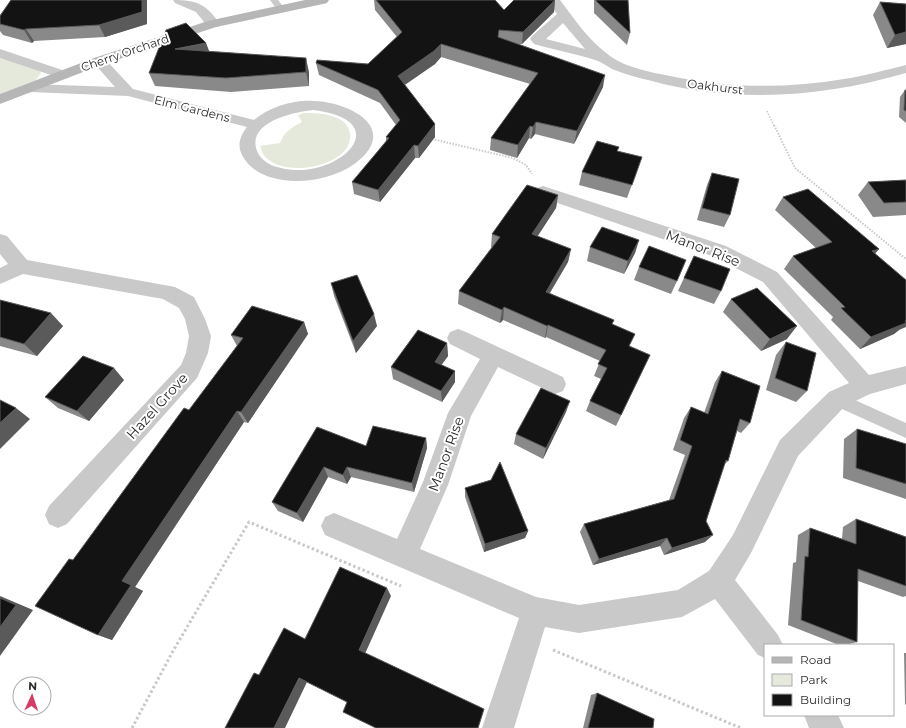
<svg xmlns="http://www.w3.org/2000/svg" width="906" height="728" font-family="Montserrat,sans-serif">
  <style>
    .green { fill: #e5e9db }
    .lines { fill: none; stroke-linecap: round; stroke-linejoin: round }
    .path-far2 { stroke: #c9c9c9; stroke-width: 1.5; stroke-dasharray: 1.5 1.5; stroke-linecap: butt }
    .path-far1 { stroke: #c9c9c9; stroke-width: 2; stroke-dasharray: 1.5 1.5; stroke-linecap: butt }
    .path { stroke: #c9c9c9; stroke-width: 3; stroke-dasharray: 2.5 2.5; stroke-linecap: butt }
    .lane { fill: #c9c9c9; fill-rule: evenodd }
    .street { fill: #c9c9c9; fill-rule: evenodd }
    .secondary { fill: #b6b6b6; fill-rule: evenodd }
    .wall { fill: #898989 }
    .shaded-wall { fill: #5a5a5a }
    .building { fill: #131313; stroke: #5a5a5a }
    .labels { text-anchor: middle; stroke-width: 4; stroke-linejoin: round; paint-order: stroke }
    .far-street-label { font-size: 12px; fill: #2c2c2c; stroke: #fff }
    .street-label { font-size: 14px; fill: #2c2c2c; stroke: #fff }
  </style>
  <rect width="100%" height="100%" fill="#fff"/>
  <path class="green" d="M0,58l39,11 2,4 -5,7 -36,14z
    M304,113c15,0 44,1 46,21 1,5 -1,10 -4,15 -14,20 -67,28 -83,5 -1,-2 -2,-6 -3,-8l20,-3c4,-11 12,-16 22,-21l-4,-7z"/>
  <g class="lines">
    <path class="path-far2" d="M767,111l7,15"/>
    <path class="path-far1" d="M774,125l21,43 111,91
      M432,139l81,19 13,7 6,9"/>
    <path class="path" d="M553,650l188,78
      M132,728l41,-77 76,-129 152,64"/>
    <path class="lane" d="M270,0h8l7,9 -1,2h-6z
      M837,392l69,31v15l-75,-34 -2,-5 2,-5z"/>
    <path class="street" d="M173,0c24,0 33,4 47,24l-2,3h-10l-12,-15 -21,-9z
      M547,0h13c15,20 29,41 50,56 17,12 40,16 60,20 57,12 116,13 174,3 21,-3 41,-9 62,-14v8c-83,24 -170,31 -254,8 -14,-3 -28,-7 -40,-12 -5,-3 -9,-6 -14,-8 -20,-7 -43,-11 -64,-17l-4,-5 2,-3 25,-22zM563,23l22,26 -39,-10z
      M0,49l68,23 2,3 -2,3 -5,1 -63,-21z
      M99,57l5,1 29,31 121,31c15,-13 41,-21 60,-19 34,1 86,26 43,61 -28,23 -96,30 -115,-7 -5,-10 -2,-19 5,-28l-119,-31 -98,-4 -5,-1 -2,-3 2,-3 5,-1 85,3 -23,-26 2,-3zM313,110c88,11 23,72 -32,58 -10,-2 -20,-7 -24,-17 -11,-29 37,-39 56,-41z
      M543,186l183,60 51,26 92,103 37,-9v18l-36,10 -25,12 -47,50 -47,97 -16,27 43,55 5,10h-18v13l-7,-3 -43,-56 -33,18 -103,16 -34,-6 -31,101h-32l37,-110 -194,-83 -4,-9 4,-9 9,-4 63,26 26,-57 25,-69 32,-54 -30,-15 -3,-6 3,-6 8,-3 8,3 97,45 3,7 -3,7 -8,3 -57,-27 -27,49 -23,69 -28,64 116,48 43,8 99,-15 31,-19 24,-36 47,-95 49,-48 20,-9 -86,-101 -51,-26 -175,-60 -3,-4 3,-4z
      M0,234l7,2 20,24 148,27 19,10 11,22 6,17 -3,17 -11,25 -130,146 -9,4 -9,-4 -4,-9 4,-9 132,-141 5,-12 3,-17 -4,-17 -6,-11 -16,-9 -140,-25 -23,10v-16l8,-4 -8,-10z
      M804,715h34l6,13h-35z"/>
    <path class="secondary" d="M305,0h24l-2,3 -4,1 -107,23 -112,37 -104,40v-10l94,-36 114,-37z"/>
  </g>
  <path class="wall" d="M11,0h136v24l-42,13 -71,4 -2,2 -29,-8 -3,-4v-16z
    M374,0h121l9,10 51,-10 -1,12 -32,32h-3l84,43 -29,57 -39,-10 -4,5 -2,-1 -12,20 -27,-8 1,-12 39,-54 -89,-27 -6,7 -31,21 31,39v13l-16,21h-4l-35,44 -26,-8 -2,-12 34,-41v-4l10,-12 -16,-22 -61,-28 -3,-12 52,1 29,-27 -22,-27z
    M594,0h34l2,33 -3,12 -33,-32z
    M880,2l26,2v40l-19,4 -14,-33z
    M206,43l3,9 100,20v14l-78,6 -76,-6 -6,-13z
    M905,90h1v33l-7,-6 1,-20z
    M637,171l-10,27 -48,-13 3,-13z
    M712,173l18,42 -6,12 -27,-7 10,-35z
    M906,180v35l-33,2 -15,-22 10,-13z
    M558,195l-2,13 -19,28 34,13 -3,13 -18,31 63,32 17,21 20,9 -34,71 -30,-15 4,-10 11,-22 -7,-3 6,-15 -54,-24 -1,1 -42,-18 -3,3 -42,-19 1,-13 33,-44h-1l1,-13z
    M783,197l96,52 -4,4 24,77 -5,4 -34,15 -29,-29 2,-3 -49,-48 9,-13 23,-8 -41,-38z
    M639,240l-4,13 -11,21 -37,-13 3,-14z
    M694,256l27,35 -7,13 -36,-13z
    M639,267l38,14 -6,13 -37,-14z
    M331,283l46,43 -21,27 -22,-57z
    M731,299l56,40 -26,12 -38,-39z
    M0,300l63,26 -26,30 -37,-10z
    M304,322l4,12 -60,89 -4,-1 -109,165 8,4 -31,49 -14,-5 -25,-75 116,-150 48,-64 -6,-11z
    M786,342l21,49 -11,11 -30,-12 10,-35z
    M447,343l1,13 -7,9 14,6v11l-13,20 -49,-23 -2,-12z
    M722,371l28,52 -9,10 -4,-2 -9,30 -4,4 -18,56 -1,21 -41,13 -4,-9 -67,19 -13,-33 4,-8 85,-24 16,-45 -12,-5 11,-32 7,-11 13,6 11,-31z
    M124,380l-35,41 -31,-13 -13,-11z
    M566,412l-23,47 -29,-15 2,-10z
    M317,427l49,19 60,-8 1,10 -13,44 -63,-15 -4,7 -19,-7 -25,45 -25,-11 -6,-9z
    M857,429l49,15v55l-63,-21 1,-39z
    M491,480l37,51 -3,7 -41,14 -19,-55v-9z
    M856,519l50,18v59l-3,1 -45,-16 -1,61 -11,3h-7l-51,-20 5,-62 3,-1 2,-27 12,-7 32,11 1,-12z
    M904,653h2v52l-1,-1z
    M597,693l56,35h-70l8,-33z"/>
  <path class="shaded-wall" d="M142,0h5v24l-42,13 -6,-12z
    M555,0l-1,12 -32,32 1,-12z
    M26,29l8,12 -2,2 -8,-13z
    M906,32v12l-19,4 8,-13z
    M206,43l5,13 -36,-7z
    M441,44v13l-6,7 -36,25 -1,-13z
    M306,58l3,14v14l-3,-14z
    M605,75l-2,12 -29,57 3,-13z
    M536,122l-1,12 -4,5 2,-12z
    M435,124v13l-16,21 -1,-12z
    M530,126l-1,12 -12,20 1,-13z
    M414,145l1,13 -35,44 -2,-12z
    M558,195l-2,13 -26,40 2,-14z
    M639,240l-4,13 -11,21 4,-13z
    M571,249l-3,13 -25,42 3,-12z
    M879,249l-11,13 4,-11z
    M504,307l-1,13 -3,3 2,-13z
    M51,313l12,13 -26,30 -13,-12z
    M374,314l3,12 -21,27 -3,-12z
    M906,320v7l-7,3 -5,4 -34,15 11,-12z
    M304,322l4,12 -60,89 -7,-11z
    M548,325l-2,12 -1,1 2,-12z
    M797,326l-10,13 -26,12 9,-12z
    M447,343l1,13 -13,18v-12z
    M114,368l10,12 -35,41 -12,-10z
    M455,371v11l-13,20 -1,-11z
    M570,401l-4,11 -23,47 3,-11z
    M16,408l14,11 -30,30v-26z
    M237,411l7,11 -109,165 8,4 -31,49 -14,-5 24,-54z
    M426,438l1,10 -13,44 -2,-9z
    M324,467l4,10 -25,45 -6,-9z
    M347,467l4,10 -4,7 -4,-9z
    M528,531l-3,7 -41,14 1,-8z
    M713,535l-8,7 -41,13 8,-7z
    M667,538l-7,8 -67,19 6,-6z
    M387,588l4,8 -27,60 -5,-6z
    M0,596l33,14 -33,46z
    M299,678l8,4 -22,46h-11z"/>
  <path class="building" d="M11,0h131v12l-43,13 -73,4 -2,1 -24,-6v-8z
    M376,0h119l9,10 10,-10h41l-32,32 -24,-2 -1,7 107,38 -28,56 -41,-9 -3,5 -3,-1 -12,19 -27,-7 47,-65 -97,-29 -7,7 -36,25 37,48 -17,22 -4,-1 -36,45 -26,-8 37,-44 -3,-1 14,-17 -22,-30 -62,-27 1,-3 51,4 34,-32z
    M596,0h32l2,33 -34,-32z
    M880,2l26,2v28l-11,3z
    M186,23l20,20 -31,6 131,9v14l-80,6 -77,-5 17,-43z
    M905,90h1v21l-2,-1z
    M597,141l22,6 -2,4 25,6 -10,28 -50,-13z
    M712,173l27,6 -9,36 -28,-7z
    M906,180v22l-22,1 -16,-21z
    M527,185l31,10 -26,39 39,15 -25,43 68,28 -2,4 23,10 -6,12 21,9 -29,60 -31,-14 17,-33 -9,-4 8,-14 -58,-25 -1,1 -43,-19 -2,3 -43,-19 41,-54 -8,-3z
    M808,189l71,60 -7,2 34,29v40l-1,1 1,2 -35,14 -30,-29 4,-1 -52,-51 39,-14 -49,-45z
    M602,227l37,13 -11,21 -38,-14z
    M649,246l37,14 -9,21 -38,-14z
    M694,256l36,13 -9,22 -37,-13z
    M357,275l17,39 -21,27 -22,-58z
    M757,288l40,38 -27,13 -39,-40z
    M0,300l51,13 -27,31 -24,-7z
    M252,306l52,16 -63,90 -4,-1 -115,170 9,4 -33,50 -63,-29 34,-47 4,1 111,-152 5,2 54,-72 -12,-3z
    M418,330l29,13 -12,19 20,9 -14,20 -50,-24z
    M786,342l30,11 -9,38 -32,-13z
    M83,356l31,12 -37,43 -32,-14z
    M722,371l38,15 -10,37 -10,-4 -12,42 -2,-1 -20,61 7,14 -41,13 -5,-10 -68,21 -15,-35 90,-25 18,-53 -12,-6 11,-33 17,7z
    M541,388l29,13 -24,47 -30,-14z
    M0,400l16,8 -16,15z
    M373,426l53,12 -14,45 -65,-16 -4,8 -19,-8 -27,46 -25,-11 45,-75 49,19z
    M857,429l49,15v40l-50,-16z
    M500,462l28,69 -43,13 -20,-56 26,-8z
    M856,519l50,18v49l-48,-17 -1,73 -56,-22 4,-64 3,1 2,-29 46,16z
    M340,567l47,21 -28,62 125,59 -6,19h-102l-33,-16 4,-10 -48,-24 -25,50h-49l29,-55 5,2 25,-47 21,11z
    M0,598l16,7 -16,22z
    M597,693l57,26 -1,9h-65z"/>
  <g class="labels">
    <g class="far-street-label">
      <text transform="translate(125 53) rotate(-19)" y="4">Cherry Orchard</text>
      <text transform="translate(715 87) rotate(7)" y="4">Oakhurst</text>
      <text transform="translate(192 109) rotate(14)" y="4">Elm Gardens</text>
    </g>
    <g class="street-label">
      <text transform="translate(703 248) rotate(21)" y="5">Manor Rise</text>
      <text transform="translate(157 406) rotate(-48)" y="5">Hazel Grove</text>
      <text transform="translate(446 454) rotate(-70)" y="5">Manor Rise</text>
    </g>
  </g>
  <rect x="764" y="644" width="130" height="72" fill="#ffffff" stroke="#ababab"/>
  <rect x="772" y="657" width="20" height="6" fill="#b6b6b6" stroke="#ababab"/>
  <text x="800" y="664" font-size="12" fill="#2c2c2c">Road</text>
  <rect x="772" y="674" width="20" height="12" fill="#e5e9db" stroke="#ababab"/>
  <text x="800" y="684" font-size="12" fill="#2c2c2c">Park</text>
  <rect x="772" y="694" width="20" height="12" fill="#131313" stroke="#ababab"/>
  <text x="800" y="704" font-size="12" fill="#2c2c2c">Building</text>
  <g transform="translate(32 696) rotate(3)"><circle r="19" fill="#ffffff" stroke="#ababab"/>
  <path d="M0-3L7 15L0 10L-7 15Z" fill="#d63c68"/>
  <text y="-6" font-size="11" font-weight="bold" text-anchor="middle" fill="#2c2c2c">N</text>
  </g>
</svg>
